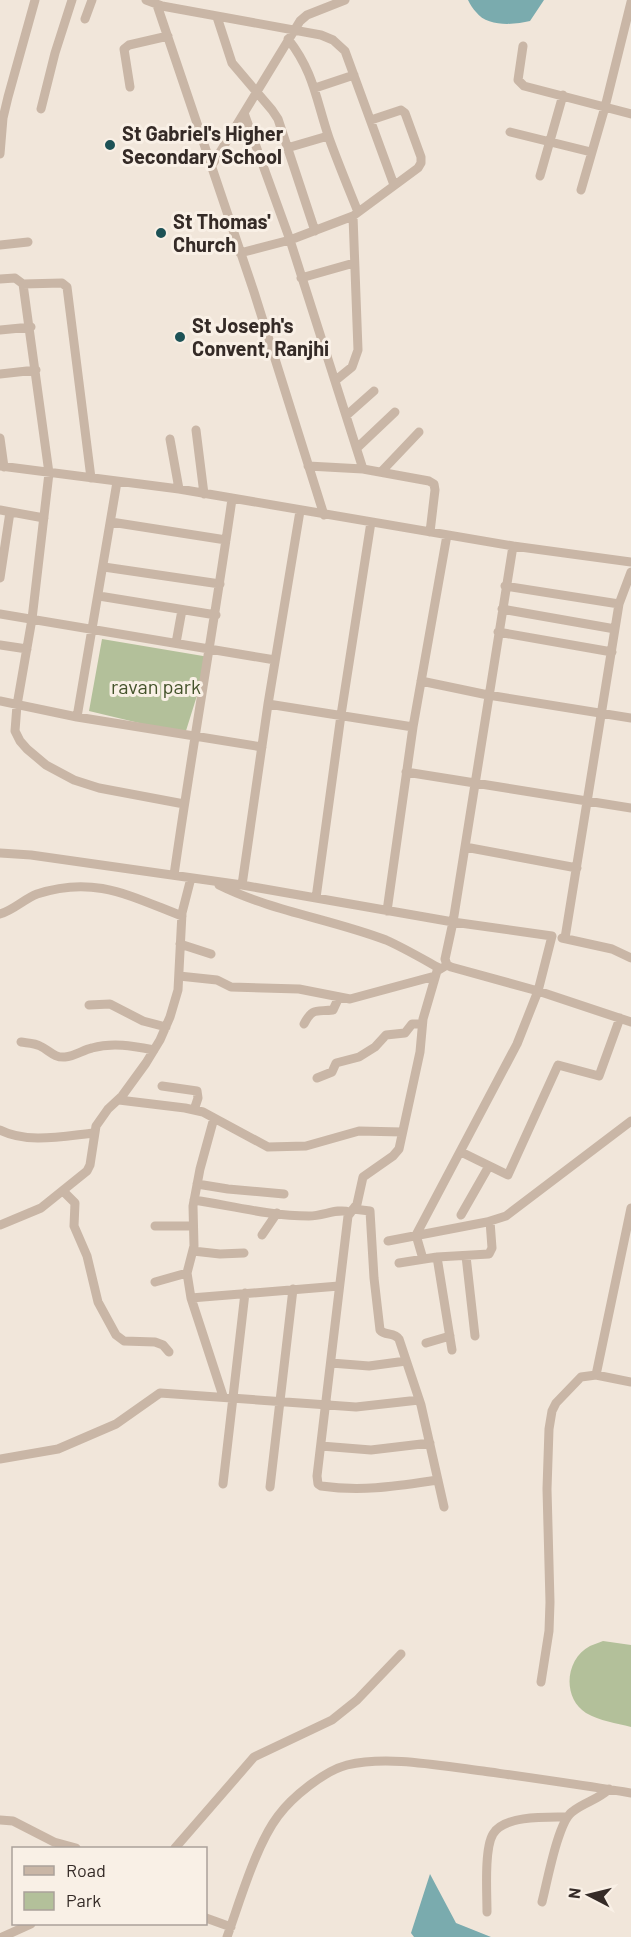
<svg xmlns="http://www.w3.org/2000/svg" width="631" height="1937" font-family="Barlow,sans-serif">
  <style>
    .green { fill: #b3c09a }
    .water { fill: #7aabae }
    .lines { fill: none; stroke-linecap: round; stroke-linejoin: round }
    .minor { stroke: #c9b6a6; stroke-width: 9 }
    .poi-dot { fill: #1d5256; stroke: #f9f0e6; stroke-width: 2 }
    .labels { text-anchor: middle; stroke-width: 6; stroke-linejoin: round; paint-order: stroke }
    .poi-label { font-size: 20px; font-weight: bold; fill: #352b27; stroke: #f9f0e6; text-anchor: start }
    .park-label { font-size: 20px; fill: #44532b; stroke: #f9f0e6 }
  </style>
  <rect width="100%" height="100%" fill="#f1e6da"/>
  <path class="green" d="M102,639l107,18 -24,77 -96,-23z
    M603,1641l28,4v82c-15,-4 -31,-6 -45,-14 -24,-15 -21,-54 4,-67 4,-2 9,-3 13,-5z"/>
  <path class="water" d="M468,0h76l-14,21c-16,4 -43,6 -54,-9 -3,-3 -6,-8 -8,-12z
    M430,1874l26,49 35,14h-77l-3,-4z"/>
  <g class="lines">
    <path class="minor" d="M146,0l16,6 159,29 12,5 12,11 49,134
      M157,5l97,287 70,223
      M217,17l15,46 40,47 6,9 37,112
      M85,19l7,-19
      M288,39c26,33 28,61 41,99 9,25 19,49 29,74
      M523,46l-5,34 6,6 107,28
      M130,87l-6,-38 5,-4 39,-9
      M315,88l39,-13
      M41,109l14,-56 17,-53
      M244,113l46,127 73,229
      M510,132l81,20
      M287,148l41,-12
      M0,154l3,-36 5,-21 27,-97
      M211,167l89,-146 7,-6 38,-15
      M540,176l23,-81
      M581,190l24,-83 26,-105
      M0,245l28,-3
      M240,253l50,-13 63,-24 65,-48 3,-5v-6l-16,-44 -4,-3 -30,10
      M301,278l53,-15
      M0,279l15,-1 8,6 39,-1 5,4 24,191
      M23,284l26,189 -17,146 -15,86 -2,26 5,10 7,8 19,16 28,15 25,8 85,16
      M0,330l31,-3
      M0,374l36,-4
      M336,380l16,-13 6,-17 -5,-134
      M347,415l27,-24
      M196,430l8,64
      M0,438l4,29
      M170,439l9,50
      M357,448l38,-36
      M0,466l179,23 334,57 -60,376 99,14 -14,55 -21,53 -101,191 7,24
      M308,466l55,3 66,12 5,3 1,6 -5,42
      M381,472l38,-40
      M0,510l44,8
      M111,522l115,18
      M513,546l118,16
      M104,567l116,17
      M0,578l10,-66
      M505,586l114,18
      M99,596l117,19
      M502,609l113,20
      M0,614l275,46
      M498,632l114,20
      M176,643l6,-33
      M0,645l27,4
      M421,681l67,14 143,23
      M0,701l77,16 185,30
      M268,704l145,23
      M77,717l40,-235
      M406,772l225,36
      M465,847l112,21
      M0,853l31,2 211,30 211,37 -8,37 2,6 4,2 87,24 93,31
      M174,875c18,-126 40,-250 58,-376
      M219,885c52,26 112,34 167,55 18,8 35,18 53,28
      M242,885l26,-181 32,-193
      M316,898l25,-183 30,-193
      M387,911l26,-184 34,-192
      M0,914c14,-4 24,-15 37,-20 57,-19 93,2 145,22
      M562,938l50,11 19,9
      M565,938l54,-334 12,-32
      M180,944l31,10
      M179,976l38,4 14,7 68,2 51,10 85,-23
      M89,1005l21,-1 33,17 23,6
      M304,1024c9,-17 12,-12 29,-14l6,-13
      M21,1042c6,1 14,1 19,4 9,4 14,12 25,11 10,-1 18,-7 27,-9 21,-6 41,-2 62,2
      M317,1078l15,-6 4,-9 23,-6 16,-10 11,-12 19,-2 7,-9h10
      M162,1086l35,5 1,7 -4,12
      M119,1100l66,8 18,4 65,35 38,-1 53,-15 43,1
      M214,1118l-14,51 -7,37 1,40 -7,27 4,25 32,98
      M0,1130c27,14 64,6 94,3
      M461,1152l47,23 50,-110 41,11 21,-58
      M197,1184l31,5 56,5
      M63,1191l12,12 -1,23 13,30 11,46 18,33 8,6 31,1 8,3 6,7
      M194,1200c38,6 77,16 115,16 15,0 27,-8 41,-4
      M353,1209l17,2 4,67 6,52c5,6 14,2 19,9l22,66 23,102
      M461,1215l28,-49
      M0,1225l41,-17 46,-37 3,-6 6,-39 12,-17 14,-13 24,-33 14,-23 10,-23 8,-27 4,-77 9,-35
      M155,1226h38
      M262,1235l15,-22
      M388,1241l99,-19 19,-6 125,-95
      M193,1251l27,3 24,-1
      M466,1256l9,80
      M437,1257l15,93
      M399,1263l38,-6 52,-3 3,-6 -2,-27
      M155,1282l32,-9
      M191,1298l148,-12
      M426,1343l24,-7
      M331,1363l38,3 37,-5
      M596,1375l35,-167
      M321,1446l50,4 59,-7
      M0,1459l58,-10 58,-25 44,-31 196,14 63,-7
      M438,1480c-41,6 -75,12 -117,6l-3,-2 -1,-8 31,-260 9,-12 6,-27 30,-21 6,-7 21,-97 3,-33 14,-48 10,-6
      M223,1484l22,-191
      M270,1487l23,-198
      M541,1682l8,-51 1,-29 -3,-113 2,-60 3,-18 4,-8 25,-26 15,-2 35,7
      M0,1820l13,1 41,21 22,6
      M175,1848l79,-91 78,-37 25,-20 44,-46
      M542,1902c5,-19 16,-80 30,-90 12,-10 26,-12 37,-23
      M487,1912c0,-18 -3,-63 6,-78 11,-19 55,-17 74,-17
      M206,1918l25,9
      M2,1937l29,-13
      M227,1937c13,-36 29,-92 51,-121 14,-19 46,-45 69,-51 41,-10 94,1 136,6 49,7 99,14 148,22"/>
  </g>
  <g class="poi-dot">
    <circle cx="110" cy="145" r="6"/>
    <circle cx="161" cy="233" r="6"/>
    <circle cx="180" cy="337" r="6"/>
  </g>
  <g class="labels">
    <g class="poi-label">
      <text x="122" y="141">St Gabriel's Higher<tspan x="122" dy="23">Secondary School</tspan></text>
      <text x="173" y="229">St Thomas'<tspan x="173" dy="23">Church</tspan></text>
      <text x="192" y="333">St Joseph's<tspan x="192" dy="23">Convent, Ranjhi</tspan></text>
    </g>
    <g class="park-label">
      <text x="156" y="694">ravan park</text>
    </g>
  </g>
  <rect x="12" y="1847" width="195" height="78" fill="#f9f0e6" stroke="#aba19a" stroke-width="1.5"/>
  <rect x="24" y="1866" width="30" height="9" fill="#c9b6a6" stroke="#aba19a" stroke-width="1.5"/>
  <text x="66" y="1877" font-size="18" fill="#352b27">Road</text>
  <rect x="24" y="1892" width="30" height="18" fill="#b3c09a" stroke="#aba19a" stroke-width="1.5"/>
  <text x="66" y="1907" font-size="18" fill="#352b27">Park</text>
  <g transform="translate(589 1895) rotate(277)" stroke="#f9f0e6" stroke-width="4.5" paint-order="stroke">
  <path d="M0-4.5L10 22L0 15L-10 22Z" fill="#352b27"/>
  <text y="-9" font-size="16" font-weight="bold" text-anchor="middle" fill="#352b27">N</text>
  </g>
</svg>
